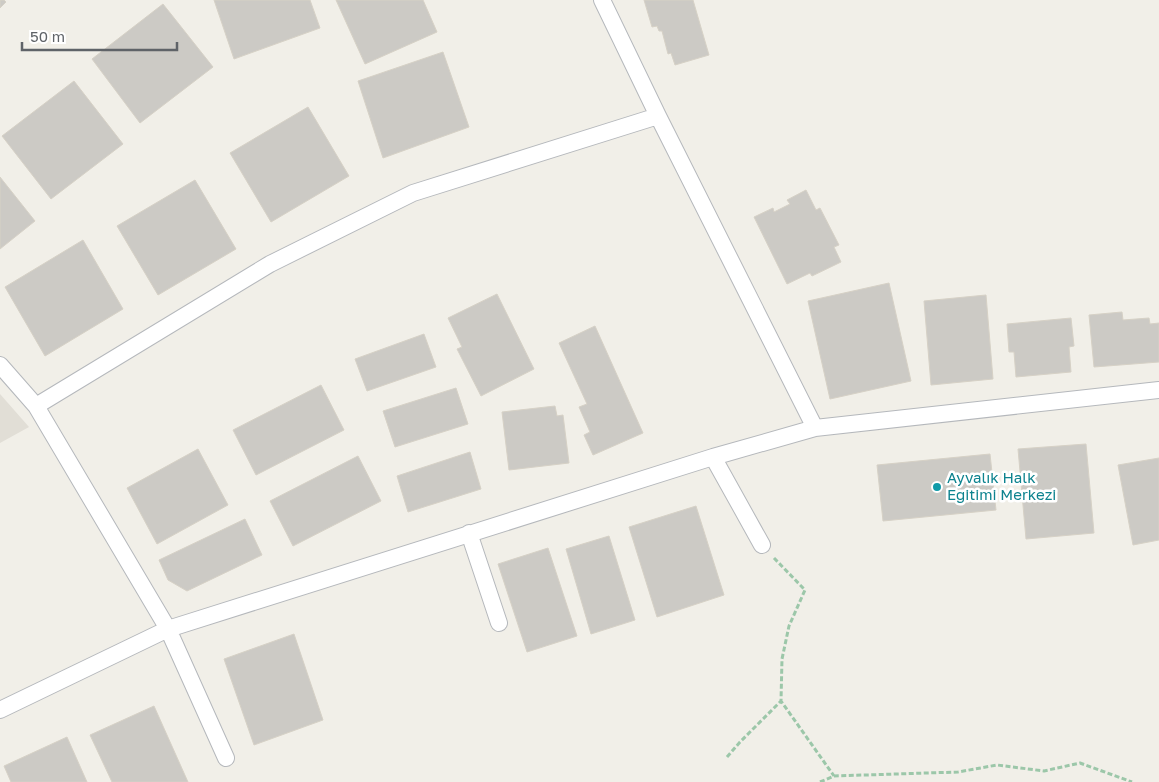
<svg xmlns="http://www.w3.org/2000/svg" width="1159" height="782" font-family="'Golos Text',sans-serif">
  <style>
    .education { fill: #e1ded6 }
    .building { fill: #cccac5; stroke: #d6d1c6 }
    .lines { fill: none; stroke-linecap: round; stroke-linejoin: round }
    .street-casing { stroke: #b5b8bc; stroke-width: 18 }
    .path { stroke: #9cc7a9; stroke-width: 3; stroke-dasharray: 5 2.5; stroke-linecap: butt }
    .street { stroke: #fff; stroke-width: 16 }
    .culture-dot { fill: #0f9aa8; stroke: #fff; stroke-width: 2 }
    .labels { text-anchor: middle; stroke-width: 5; stroke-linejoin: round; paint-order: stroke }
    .culture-label { font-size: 15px; fill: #0d838f; stroke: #fff; text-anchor: start }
  </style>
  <rect width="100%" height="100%" fill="#f1efe8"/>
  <path class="education" d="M0,394l29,33 -29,16z"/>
  <path class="building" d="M0,0h4l2,2 -6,6z
    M214,0h96l10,28 -86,31z
    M336,0h87l14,32 -72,32z
    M644,0h49l16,55 -34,10 -4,-12 -3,1 -6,-23h-3l-2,-5 -5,1z
    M163,4l50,63 -73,56 -48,-64z
    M443,52l26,75 -86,31 -25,-77z
    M74,81l49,63 -72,55 -49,-63z
    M308,107l41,69 -78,46 -41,-69z
    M0,177l35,44 -35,28z
    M195,180l41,69 -78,46 -41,-69z
    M806,190l10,20 4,-2 19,37 -5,2 7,15 -29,14 -2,-3 -23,11 -33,-67 19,-9 1,4 16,-8 -3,-4z
    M83,240l40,69 -78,47 -40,-69z
    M889,283l22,98 -81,18 -22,-98z
    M497,294l37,75 -53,27 -24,-47 5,-2 -14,-29z
    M986,295l7,84 -62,6 -7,-84z
    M1122,312l1,8 26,-2 1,6 9,-1v39l-65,5 -5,-52z
    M1071,318l3,28 -5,1 2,25 -55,5 -2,-25h-5l-2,-28z
    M595,326l48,107 -50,22 -9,-20 6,-3 -11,-25 8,-3 -28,-61z
    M424,334l12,33 -69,24 -12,-32z
    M321,385l23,45 -88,45 -23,-45z
    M456,388l12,36 -73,23 -12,-36z
    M555,406l2,10 6,-1 6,48 -60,7 -7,-58z
    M1086,444l8,89 -68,6 -8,-90z
    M198,449l30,56 -71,39 -30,-56z
    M470,452l11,37 -73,23 -11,-36z
    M990,454l6,56 -113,11 -6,-56z
    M358,456l23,45 -88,45 -23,-45z
    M1159,458v82l-26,5 -15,-80z
    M696,506l28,89 -67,22 -28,-90z
    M245,519l17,36 -75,36 -19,-11 -9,-20z
    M609,536l26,84 -44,14 -25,-85z
    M548,548l29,88 -50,16 -29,-88z
    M294,634l29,86 -69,25 -30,-86z
    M154,706l34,76h-76l-22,-47z
    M67,737l20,45h-76l-7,-16z"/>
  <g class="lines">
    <g class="street-casing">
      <path id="street" d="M602,0l56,116 157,312
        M0,365l36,41 132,223 58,129
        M36,406l234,-142 143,-71 245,-77
        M713,457l49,88
        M469,533l30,90
        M0,710l168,-81 545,-172 102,-29 344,-38"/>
    </g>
    <path class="path" d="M774,558l31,32 -16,36 -7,33 -1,42 53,75
      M727,757l13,-15 41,-41
      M820,782l14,-6 124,-4 39,-7 47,6 36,-8 52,19"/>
    <use href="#street" class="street"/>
  </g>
  <circle class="culture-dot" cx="937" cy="487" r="5"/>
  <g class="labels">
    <g class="culture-label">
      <text x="947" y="483">Ayvalık Halk<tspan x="947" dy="17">Eğitimi Merkezi</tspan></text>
    </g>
  </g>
  <path d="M22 42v8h155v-8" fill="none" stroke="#5f6368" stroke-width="2.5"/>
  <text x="30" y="42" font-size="15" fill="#5f6368" stroke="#ffffff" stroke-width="4" paint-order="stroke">50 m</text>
</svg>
